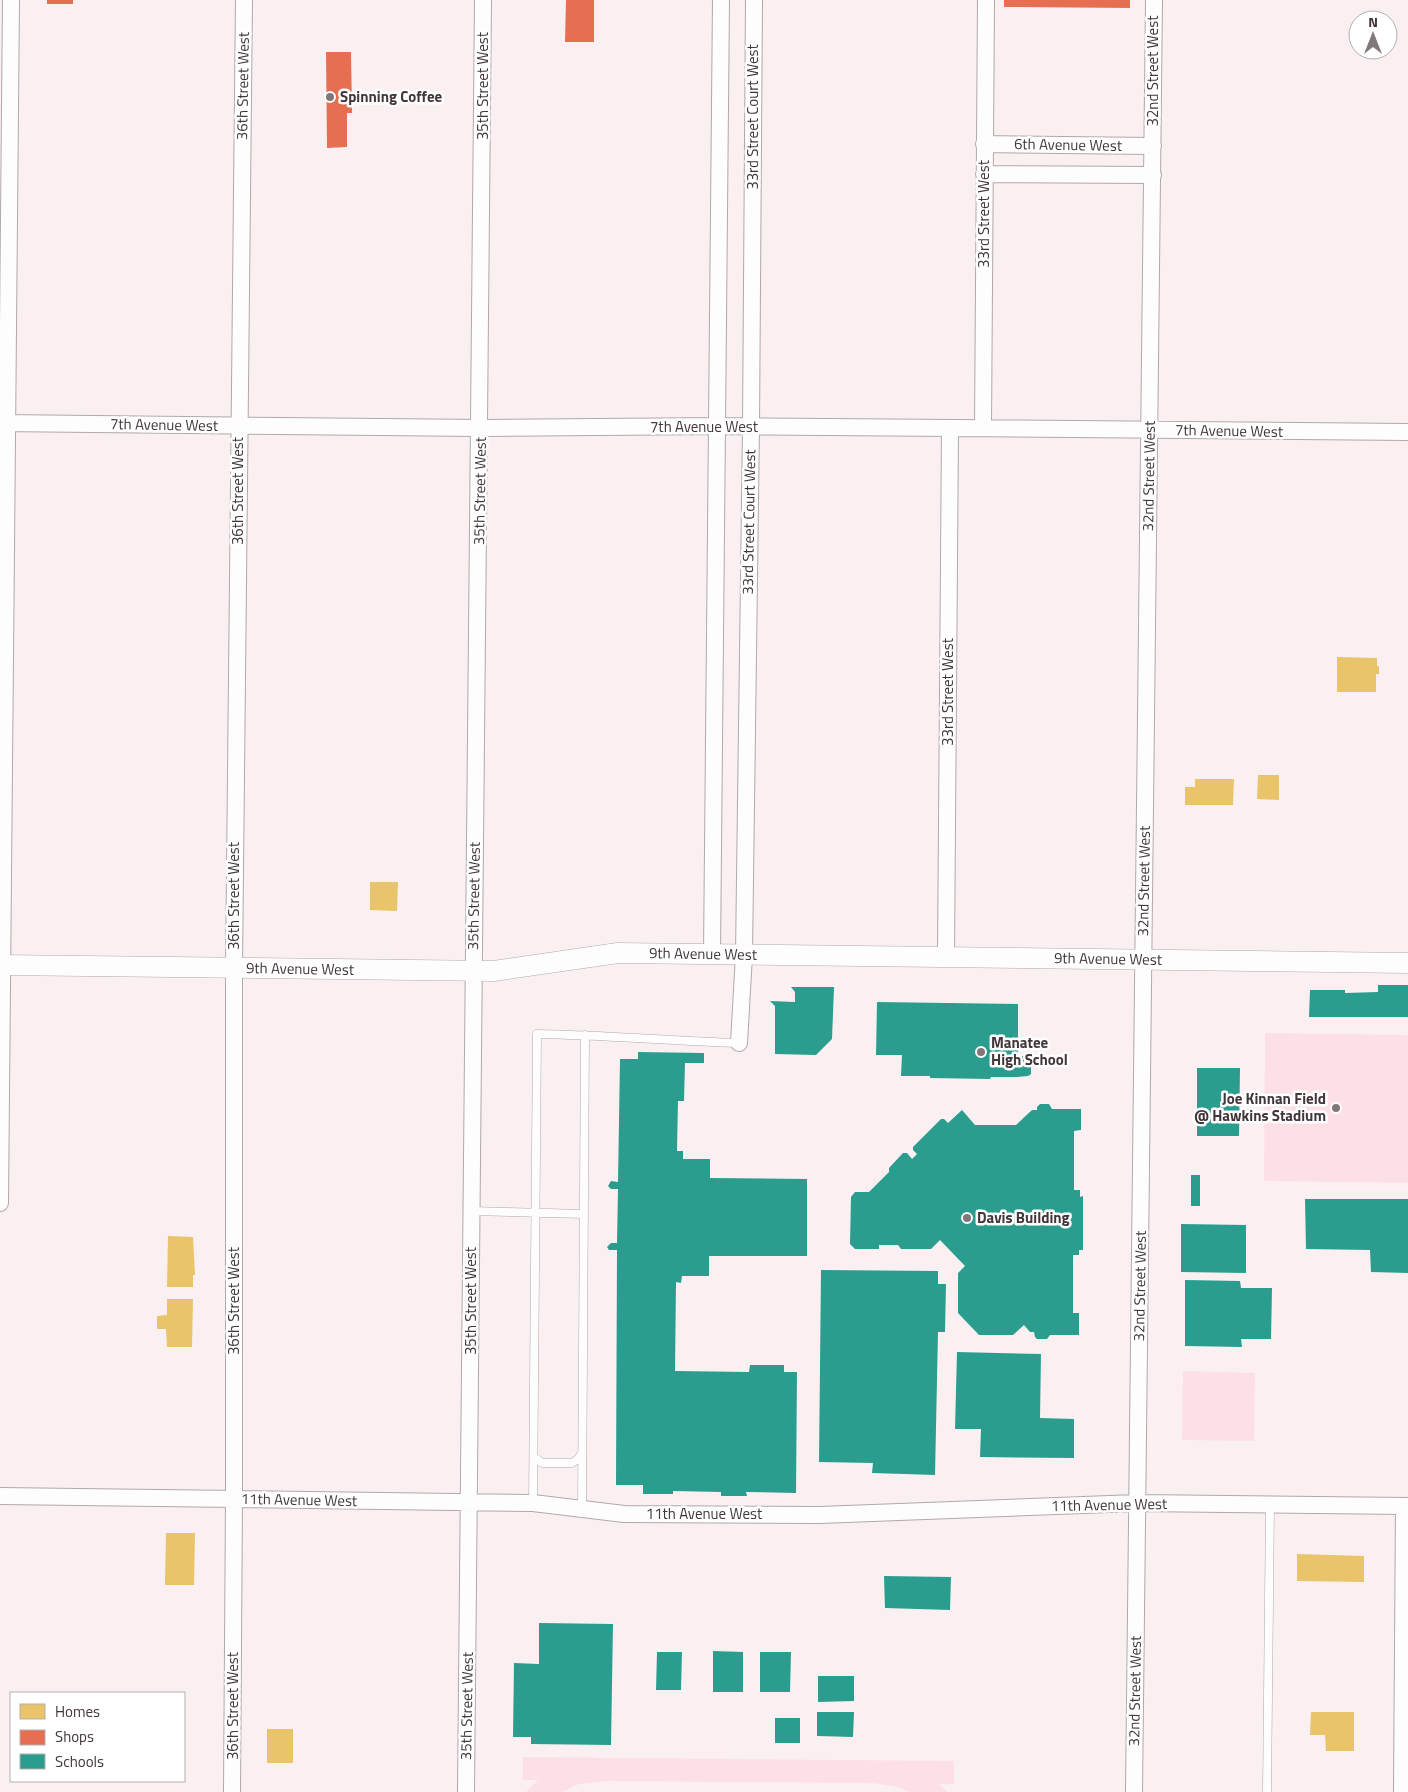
<svg xmlns="http://www.w3.org/2000/svg" width="1408" height="1792" font-family="'Titillium Web',sans-serif">
  <style>
    .green { fill: #fde0e5 }
    .homes { fill: #e9c46a }
    .shops { fill: #e76f51 }
    .schools { fill: #2a9d8f }
    .lines { fill: none; stroke-linecap: round; stroke-linejoin: round }
    .service-casing { stroke: #b1a8aa; stroke-width: 9 }
    .minor-casing { stroke: #b1a8aa; stroke-width: 18 }
    .tertiary-casing { stroke: #b1a8aa; stroke-width: 21 }
    .service { stroke: #fefdfd; stroke-width: 8 }
    .minor { stroke: #fefdfd; stroke-width: 16 }
    .tertiary { stroke: #fefdfd; stroke-width: 20 }
    .poi-dot { fill: #82777a; stroke: #fff; stroke-width: 2 }
    .labels { text-anchor: middle; stroke-width: 5; stroke-linejoin: round; paint-order: stroke }
    .street-label { font-size: 15px; fill: #423639; stroke: #fff }
    .poi-label { font-size: 15px; font-weight: bold; fill: #423639; stroke: #fff; text-anchor: start }
  </style>
  <rect width="100%" height="100%" fill="#faf0f2"/>
  <path class="green" d="M1265,1033l143,2v148l-144,-2z
    M1183,1371l72,2 -1,68 -72,-1z
    M523,1757l431,4v23h-15l9,8h-39l-10,-5 -27,-4 -266,-2 -27,3 -17,8h-36l12,-12h-15z"/>
  <path class="homes" d="M1337,657l40,1v8h2v8h-3v18h-39z
    M1258,775h21v25l-22,-1z
    M1195,779h39l-1,26h-48v-18h10z
    M370,882h28l-1,29 -27,-1z
    M168,1236l25,1 2,38h-2v12h-26z
    M167,1299h26l-1,48h-25l-1,-18h-9v-13l10,-1z
    M166,1533h29l-1,52h-29z
    M1297,1554l67,2v26l-67,-1z
    M1311,1712h43v39h-28l-1,-16h-15z
    M267,1729h26v34h-26z"/>
  <path class="shops" d="M47,0h26v4h-26z
    M566,0h28v42h-29z
    M1004,0h126v8l-126,-1z
    M326,52h25l1,61h-5v34l-20,1z"/>
  <path class="schools" d="M1378,985h30v32h-99l1,-27h35v3l33,-1z
    M791,987h43l-2,52 -16,16 -41,-1v-48l-5,-5 25,1v-10z
    M877,1002l141,2v52h10l3,3v15l-3,2 -11,1h-26l-1,2 -60,-1v-2h-29l1,-21h-26z
    M638,1052l66,1v10h-19l-1,38h-6l-1,50h6v8h27v19l97,1v77h-98v20h-27l-1,7 -5,-1 -1,89 74,1 1,-7h34v7h13l-1,121 -50,-1 1,4h-26v-4l-48,-1v3h-30v-9h-27l1,-235h-8l-2,-3 4,-4h6l1,-54h-7l-3,-3 3,-5 7,1 2,-123h18z
    M1197,1068h43l-1,68h-42z
    M1040,1104h9l3,5h29v21l-7,1v59h6v7l3,-1v54h-4v5h-6v58h6v22h-29l-3,4h-10l-2,-2 -1,-5h-4l-6,-7 -11,10h-34l-21,-22v-40l7,-7 -25,-26 -9,9h-30l-3,-4h-19v4h-24l-5,-5 1,-47 4,-5h14l20,-20v-4l14,-15h4l5,6 5,-5 -4,-4v-3l28,-28h3l4,4 14,-13 13,15h41l16,-15h5v-3z
    M1191,1175h9v31h-9z
    M1305,1199h103v74l-37,-1 -1,-22 -64,-1z
    M1181,1224l65,1v48l-65,-1z
    M821,1270l117,1v13h8l-1,48h-7l-3,143 -63,-2 1,-10 -54,-1z
    M1185,1280l55,1 1,7h31l-1,51h-30l1,8 -57,-1z
    M957,1352l84,2 -1,64 34,1v39l-94,-1 1,-28h-26z
    M884,1576l67,1 -1,33 -65,-2z
    M539,1623l74,1 -2,121 -80,-1v-7h-18l1,-74 25,1z
    M713,1651l30,1v40h-30z
    M657,1652h25l-1,38h-25z
    M760,1652h31l-1,40h-30z
    M818,1676h36v25l-36,1z
    M817,1712h37l-1,25 -36,-1z
    M775,1718h25v25h-25z"/>
  <g class="lines">
    <g class="service-casing">
      <path id="service" d="M471,1211l113,3
        M534,1457l8,6h30l6,-4 4,-6
        M533,1503l4,-469c67,1 135,7 202,9
        M582,1510l3,-475
        M1267,1792l3,-288"/>
    </g>
    <g class="minor-casing">
      <path id="minor" d="M984,144l169,2
        M984,174l169,1
        M0,423l480,5 237,-2 691,6
        M983,428l3,-428
        M712,955l9,-955
        M946,957l4,-529
        M739,1043l5,-88 7,-528 3,-427
        M0,1203l11,-1203
        M0,1496l533,7 91,11 196,1 317,-12 271,3
        M232,1792l2,-293v-531l10,-968
        M466,1792l17,-1792
        M1134,1792l20,-1792
        M1402,1792l2,-286"/>
    </g>
    <g class="tertiary-casing">
      <path id="tertiary" d="M0,965l494,6 124,-18 790,10"/>
    </g>
    <use href="#service" class="service"/>
    <use href="#minor" class="minor"/>
    <use href="#tertiary" class="tertiary"/>
  </g>
  <g class="poi-dot">
    <circle cx="330" cy="97" r="5"/>
    <circle cx="981" cy="1052" r="5"/>
    <circle cx="1336" cy="1108" r="5"/>
    <circle cx="967" cy="1218" r="5"/>
  </g>
  <g class="labels">
    <g class="street-label">
      <text transform="translate(1153 71) rotate(-90)" y="5">32nd Street West</text>
      <text transform="translate(243 86) rotate(-89)" y="5">36th Street West</text>
      <text transform="translate(483 86) rotate(-90)" y="5">35th Street West</text>
      <text transform="translate(753 117) rotate(-90)" y="5">33rd Street Court West</text>
      <text transform="translate(1068 145) rotate(1)" y="5">6th Avenue West</text>
      <text transform="translate(984 214) rotate(-90)" y="5">33rd Street West</text>
      <text transform="translate(164 425) rotate(1)" y="5">7th Avenue West</text>
      <text x="704" y="432">7th Avenue West</text>
      <text transform="translate(1229 431) rotate(1)" y="5">7th Avenue West</text>
      <text transform="translate(1149 476) rotate(-89)" y="5">32nd Street West</text>
      <text transform="translate(238 491) rotate(-90)" y="5">36th Street West</text>
      <text transform="translate(480 491) rotate(-89)" y="5">35th Street West</text>
      <text transform="translate(749 522) rotate(-89)" y="5">33rd Street Court West</text>
      <text transform="translate(948 692) rotate(-90)" y="5">33rd Street West</text>
      <text transform="translate(1144 881) rotate(-89)" y="5">32nd Street West</text>
      <text transform="translate(234 896) rotate(-90)" y="5">36th Street West</text>
      <text transform="translate(474 896) rotate(-89)" y="5">35th Street West</text>
      <text transform="translate(703 954) rotate(1)" y="5">9th Avenue West</text>
      <text transform="translate(1108 959) rotate(1)" y="5">9th Avenue West</text>
      <text transform="translate(300 969) rotate(1)" y="5">9th Avenue West</text>
      <text transform="translate(1140 1286) rotate(-89)" y="5">32nd Street West</text>
      <text transform="translate(234 1301) rotate(-90)" y="5">36th Street West</text>
      <text transform="translate(471 1301) rotate(-90)" y="5">35th Street West</text>
      <text transform="translate(299 1500) rotate(1)" y="5">11th Avenue West</text>
      <text transform="translate(1109 1505) rotate(-1)" y="5">11th Avenue West</text>
      <text x="704" y="1519">11th Avenue West</text>
      <text transform="translate(1135 1691) rotate(-89)" y="5">32nd Street West</text>
      <text transform="translate(233 1706) rotate(-90)" y="5">36th Street West</text>
      <text transform="translate(467 1706) rotate(-89)" y="5">35th Street West</text>
    </g>
    <g class="poi-label">
      <text x="340" y="102">Spinning Coffee</text>
      <text x="991" y="1048">Manatee<tspan x="991" dy="17">High School</tspan></text>
      <text x="1326" y="1104" text-anchor="end">Joe Kinnan Field<tspan x="1326" dy="17">@ Hawkins Stadium</tspan></text>
      <text x="977" y="1223">Davis Building</text>
    </g>
  </g>
  <rect x="10" y="1692" width="175" height="90" fill="#ffffff" stroke="#b3afb0"/>
  <rect x="20" y="1704" width="25" height="15" fill="#e9c46a" stroke="#b3afb0"/>
  <text x="55" y="1717" font-size="15" fill="#423639">Homes</text>
  <rect x="20" y="1730" width="25" height="15" fill="#e76f51" stroke="#b3afb0"/>
  <text x="55" y="1742" font-size="15" fill="#423639">Shops</text>
  <rect x="20" y="1754" width="25" height="15" fill="#2a9d8f" stroke="#b3afb0"/>
  <text x="55" y="1767" font-size="15" fill="#423639">Schools</text>
  <g transform="translate(1373 35)"><circle r="24" fill="#ffffff" stroke="#b3afb0"/>
  <path d="M0-4L9 19L0 12L-9 19Z" fill="#82777a"/>
  <text y="-8" font-size="14" font-weight="bold" text-anchor="middle" fill="#423639">N</text>
  </g>
</svg>
